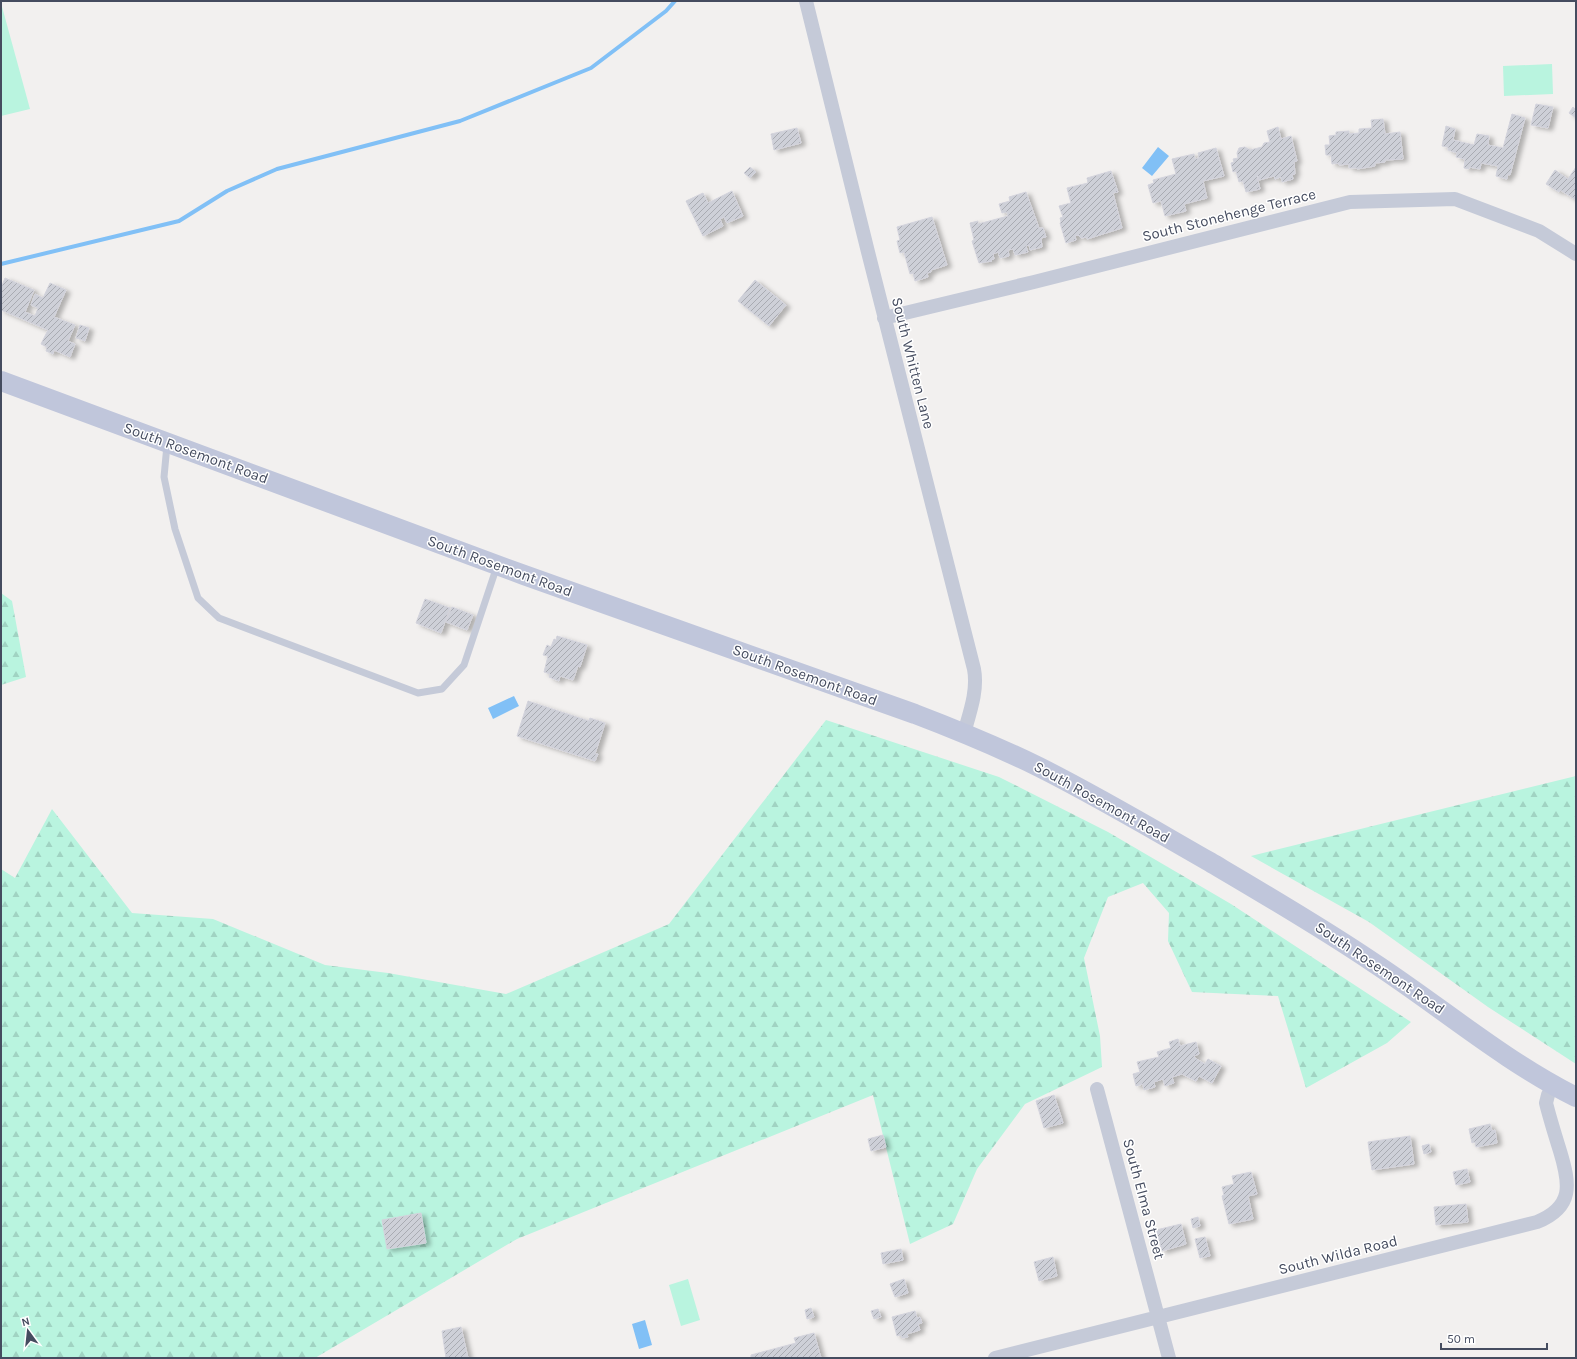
<svg xmlns="http://www.w3.org/2000/svg" width="1577" height="1359" font-family="Karla,sans-serif">
  <style>
    .grass { fill: #b9f4df }
    .forest { fill: url(#forest-firs) }
    .water { fill: #81c0f6 }
    .lines { fill: none; stroke-linecap: round; stroke-linejoin: round }
    .stream { stroke: #81c0f6; stroke-width: 4 }
    .building { fill: url(#building-hatch); stroke: #d3d3dc; filter: url(#shadow) }
    .service { stroke: #c5cad8; stroke-width: 7 }
    .minor { stroke: #c5cad8; stroke-width: 14 }
    .secondary { stroke: #c0c6db; stroke-width: 20 }
    .labels { text-anchor: middle; stroke-width: 3; stroke-linejoin: round; paint-order: stroke }
    .street-label { font-size: 15px; fill: #454c5f; stroke: #fff }
  </style>
  <defs>
    <pattern id="forest-firs" width="22" height="20" patternUnits="userSpaceOnUse"><rect width="22" height="20" fill="#b9f4df"/><path d="M5 1l3.5 6h-7zM16 11l3.5 6h-7z" fill="#a0d3c2"/></pattern>
    <pattern id="building-hatch" width="6" height="6" patternUnits="userSpaceOnUse"><rect width="6" height="6" fill="#ced0d8"/><path d="M-1 1l2-2M0 6l6-6M5 7l2-2" fill="none" stroke="#a9abb2"/></pattern>
    <filter id="shadow"><feDropShadow dx="4.5" dy="2.5" stdDeviation="2" flood-color="#0004"/></filter>
  </defs>
  <rect width="100%" height="100%" fill="#f2f0ef"/>
  <path class="grass" d="M1,3l29,106 -29,7z
    M1552,64l1,30 -49,2 -1,-30z
    M688,1279l12,41 -19,6 -12,-41z"/>
  <path class="forest" d="M1,593l11,8 14,76 -25,8z
    M826,720l173,57 109,55 123,72 180,118 -24,21 -81,45 -28,-92 -86,-4 -24,-51 1,-28 -26,-30 -35,14 -24,61 16,78 2,31 -77,37 -48,65 -24,55 -43,20 -37,-149 -356,144 -202,119h-314v-489l14,9 37,-69 80,104 81,6 112,46 63,8 118,21 163,-70z
    M1576,776v288l-88,-57 -119,-85 -118,-66z"/>
  <path class="water" d="M1158,147l11,9 -17,20 -10,-8z
    M514,696l5,10 -26,13 -5,-11z
    M645,1320l7,25 -13,4 -7,-25z"/>
  <g class="lines">
    <path class="stream" d="M1,264l178,-43 48,-30 50,-22 183,-48 131,-53 75,-57 9,-10"/>
  </g>
  <path class="building" d="M1536,104l17,3 -5,21 -17,-3z
    M1573,107l3,3v8l-7,-5z
    M1512,114l13,4 -15,57 -2,-1 -1,5 -11,-3 2,-10 -17,-3 -1,6 -11,-2v2l-5,-1 1,-9 -9,-2 1,-4 -9,-3v-3l-6,-1 4,-20 9,3 -2,11 21,5 3,-11 12,2 -1,9 15,3z
    M1383,119l2,15 15,-2 3,27 -18,1v2l-10,1v3l-18,3v-1h-8v-4l-10,1v-2l-7,1 -1,-9h-5l-1,-10h5l-1,-9 7,-1v-3l13,-1v3l10,-1v-4l13,-1 -1,-8z
    M1278,127l3,12 10,-3 6,25 -3,1 1,12 -3,1 1,4 -11,3 -1,-5 -6,2 -1,-3 -15,4 -1,-4h-1l3,13 -14,3 -3,-11 -4,1 -3,-11 -3,1 -2,-9 3,-1 -1,-3 5,-1 -1,-5 2,-5 6,-1 5,3 12,-3 2,-4 6,-1 -3,-11z
    M797,128l4,15 -27,7 -3,-16z
    M1216,148l8,28 -21,5 4,17 -23,6 2,7 -21,5 -4,-15 -8,2 -5,-18 6,-2 -1,-3 23,-6 -4,-15 22,-5 1,5 4,-1 -1,-5z
    M750,167l6,5 -6,6 -6,-5z
    M1576,167v33l-16,-10 -1,2 -13,-8 9,-14 13,9z
    M1111,171l7,21 -5,1 9,35 -35,11v-2l-6,1 -3,-3 -3,1 1,4 -10,3 -6,-20 1,-1 -1,-4 3,-1 -4,-11 12,-3 -4,-15 21,-5 -1,-5z
    M732,191l11,25 -16,7 -3,-6 -4,2 3,7 -20,10 -17,-35 17,-8 5,10z
    M1026,192l13,36h4l3,9 -5,1 1,9 -12,3 -1,-5 -3,1 2,6 -13,3 -2,-6 -5,1 1,6 -9,2 -2,-6 -5,2 1,5 -3,1 1,1 -13,2 -7,-22 2,-1 -4,-17 8,-2v3l30,-8 -1,-4 -5,1 -3,-9 11,-3 -1,-4z
    M932,217l15,48 -16,5v2l-4,1 1,4 -13,4 -2,-8 -3,1 -6,-22 -4,1 -3,-12 3,-1 -3,-13z
    M5,278l29,12 -9,22 10,4 3,-8 -7,-3 4,-11 8,4 7,-15 16,7 -12,27 21,8 -7,16 7,3 -5,13 -16,-7 -1,4 -7,-3 1,-4 -6,-3 7,-14 -47,-20v-22z
    M755,280l31,25 -17,21 -31,-25z
    M80,325l9,3 -4,13 -9,-3z
    M425,599l25,9 -9,25 -25,-10z
    M452,607l21,8 -6,15 -21,-8z
    M557,636l30,9 -7,22 -2,-1 -5,14 -13,-4 -1,5 -10,-4 1,-3 -6,-2 4,-16 -5,-1 4,-10 4,2 3,-8 2,1z
    M528,701l61,20 1,-3 15,5 -10,31h3l-3,7 -78,-25z
    M1178,1039l2,7 16,-4 3,12 -5,2 1,2 10,6 3,-5 13,7 -9,17 -13,-7 -3,5 -14,-7 -10,3 2,6 -9,3 -2,-7 -9,3 1,5 -11,3 -1,-6 -7,2 -3,-12 7,-2 -3,-10 22,-5 -2,-5 14,-4 -2,-6z
    M1054,1095l9,28 -19,5 -8,-27z
    M1490,1124l2,7 3,-1 2,13 -21,4 -1,-5 -3,1 -3,-14z
    M883,1135l3,12 -15,4 -3,-12z
    M1410,1136l4,28 -42,6 -4,-28z
    M1429,1144l2,8 -7,2 -2,-8z
    M1467,1169l3,13 -14,3 -3,-13z
    M1251,1172l6,22 -9,2 5,23 -24,5 -7,-28 2,-1 -2,-8 12,-3 -2,-8z
    M1466,1204l2,18 -32,3 -2,-18z
    M421,1213l5,30 -39,6 -5,-29z
    M1198,1217l2,9 -7,2 -2,-9z
    M1181,1224l5,20 -24,7 -6,-21z
    M1205,1237l5,19 -10,2 -5,-19z
    M901,1249l2,11 -20,4 -2,-11z
    M1053,1257l4,19 -18,5 -5,-19z
    M904,1279l4,14 -13,4 -5,-13z
    M811,1308l3,9 -7,2 -2,-9z
    M878,1309l3,8 -7,2 -3,-8z
    M915,1311l2,7 3,-1 2,6 -4,1 2,6 -13,4 1,3 -6,1 -1,-3 -4,1 -5,-19z
    M461,1327l7,31h-22l-4,-27z
    M814,1333l7,25h-70v-3l45,-12 -2,-5z"/>
  <g class="lines">
    <path class="service" d="M167,445l-3,32 11,52 23,69 21,20 199,75 24,-4 22,-24 33,-99"/>
    <path class="minor" d="M806,1l62,251 106,417c4,21 -4,43 -10,64
      M884,318l150,-36 316,-80 105,-3 84,32 37,23
      M1097,1089l72,269
      M995,1358l542,-136c37,-15 33,-38 23,-71 -5,-16 -10,-32 -14,-48l2,-8 5,-10"/>
    <path class="secondary" d="M1,381l523,194 391,139c42,16 83,33 124,53 58,29 115,63 171,95 56,33 111,65 164,101 67,44 130,98 202,134"/>
  </g>
  <g class="labels">
    <g class="street-label">
      <text transform="translate(1229 215) rotate(-14)" y="5">South Stonehenge Terrace</text>
      <text transform="translate(913 363) rotate(76)" y="5">South Whitten Lane</text>
      <text transform="translate(196 453) rotate(20)" y="5">South Rosemont Road</text>
      <text transform="translate(500 566) rotate(20)" y="5">South Rosemont Road</text>
      <text transform="translate(805 675) rotate(20)" y="5">South Rosemont Road</text>
      <text transform="translate(1102 802) rotate(29)" y="5">South Rosemont Road</text>
      <text transform="translate(1380 968) rotate(34)" y="5">South Rosemont Road</text>
      <text transform="translate(1144 1199) rotate(75)" y="5">South Elma Street</text>
      <text transform="translate(1338 1255) rotate(-14)" y="5">South Wilda Road</text>
    </g>
  </g>
  <rect width="1577" height="1359" fill="none" stroke="#454c5f" stroke-width="4"/>
  <g transform="translate(28 1331) rotate(345)" stroke="#ffffff" stroke-width="3" paint-order="stroke">
  <path d="M0-3L7 15L0 10L-7 15Z" fill="#454c5f"/>
  <text y="-6" font-size="11" font-weight="bold" text-anchor="middle" fill="#454c5f">N</text>
  </g>
  <path d="M1441 1343v6h106v-6" fill="none" stroke="#454c5f" stroke-width="2"/>
  <text x="1447" y="1343" font-size="12" fill="#454c5f" stroke="#ffffff" stroke-width="3" paint-order="stroke">50 m</text>
</svg>
